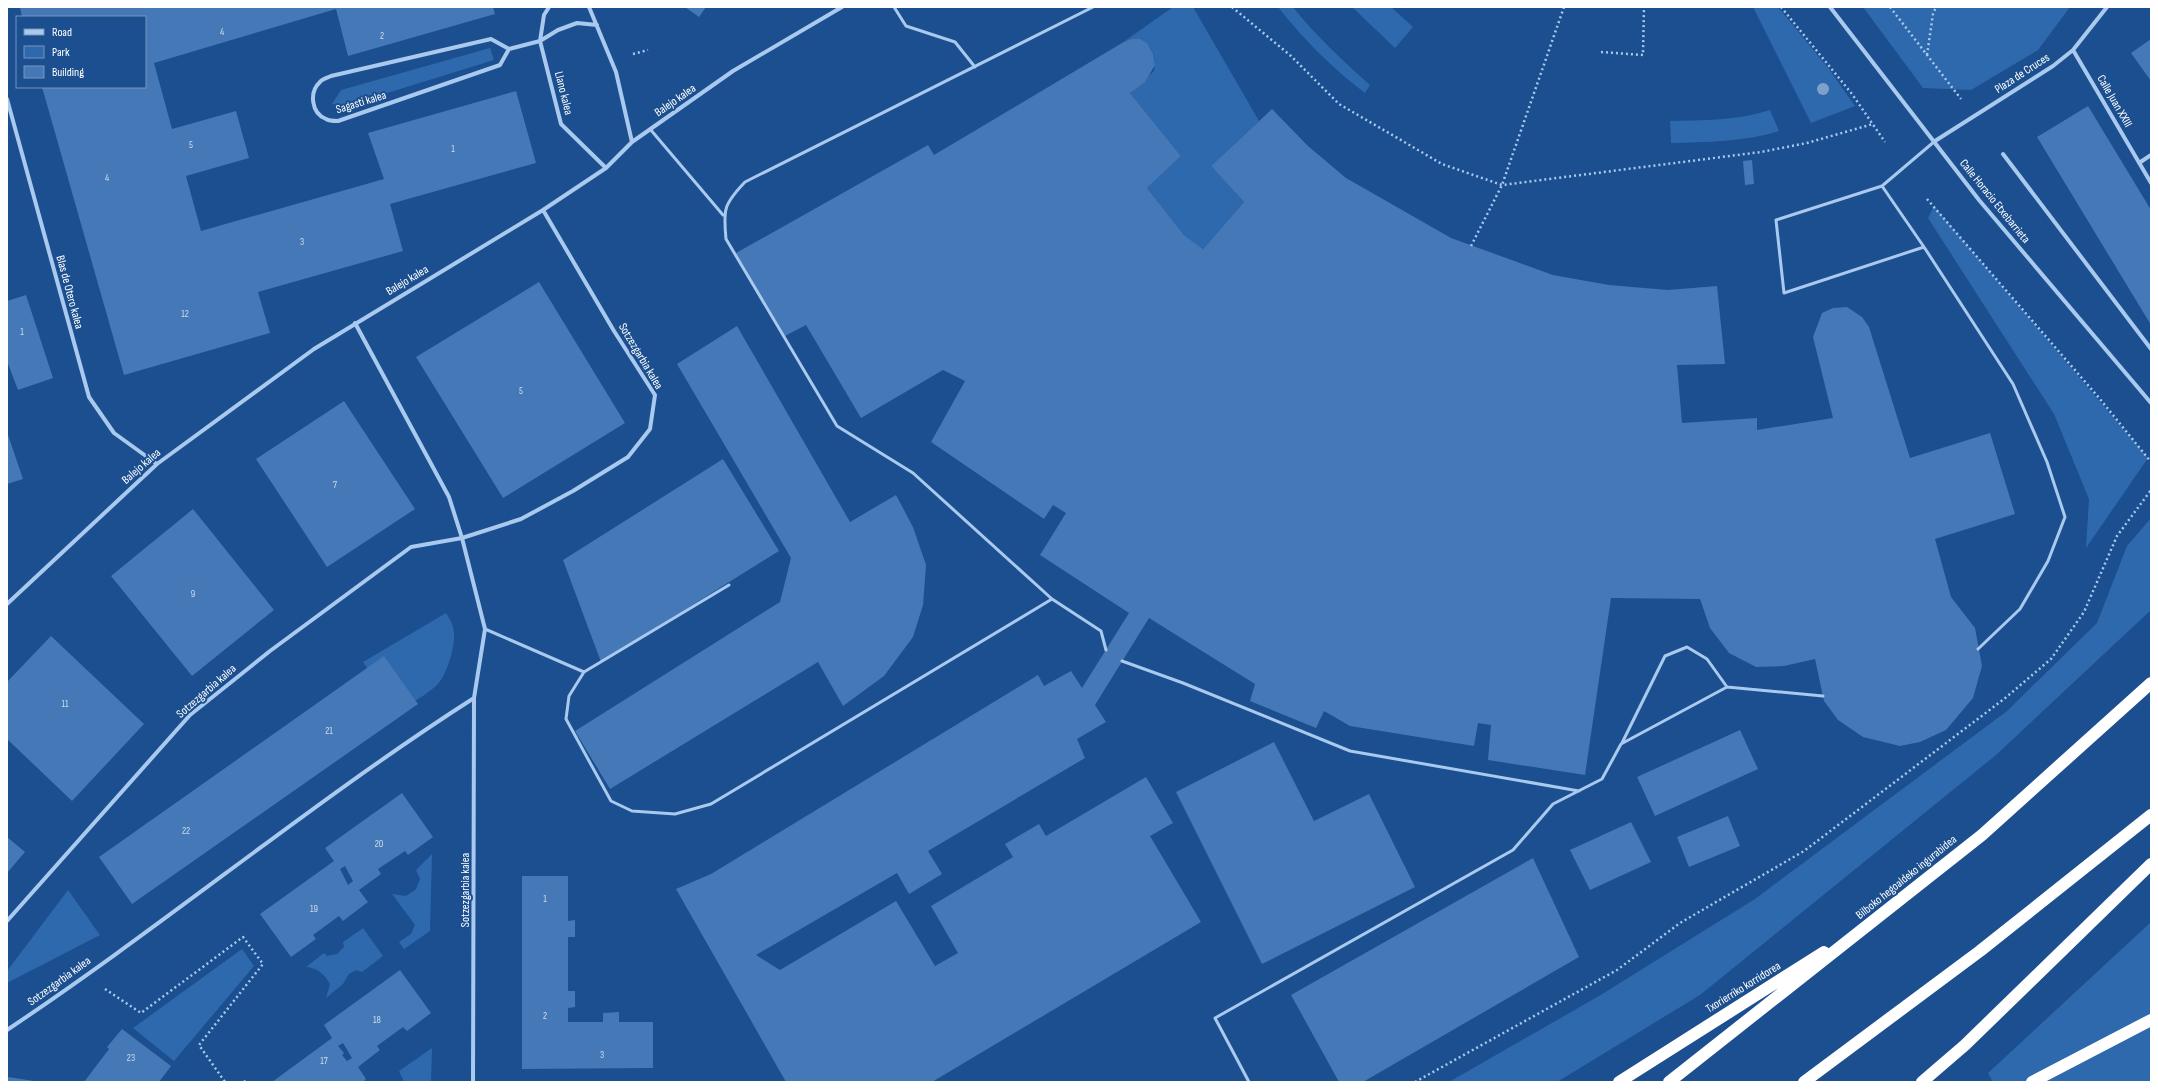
<svg xmlns="http://www.w3.org/2000/svg" width="2158" height="1089" font-family="'Sofia Sans Condensed',sans-serif">
  <style>
    .green { fill: #2e69ad }
    .building { fill: #4478b7; fill-rule: evenodd }
    .lines { fill: none; stroke-linecap: round; stroke-linejoin: round }
    .path { stroke: #a9c9ee; stroke-width: 2.5; stroke-dasharray: 2 3; stroke-linecap: butt }
    .lane { stroke: #a9c9ee; stroke-width: 3 }
    .street { stroke: #a9c9ee; stroke-width: 4 }
    .highway { stroke: #fff; stroke-width: 12 }
    .tree { fill: #7ea0ca }
    .labels { text-anchor: middle; stroke-width: 4; stroke-linejoin: round; paint-order: stroke }
    .number-label { font-size: 10px; fill: #d0dded }
    .street-label { font-size: 12px; fill: #fff; stroke: #1b4f8f }
  </style>
  <rect width="100%" height="100%" fill="#1b4f8f"/>
  <path class="green" d="M1173,7h20l66,114 -48,45 33,36 -41,47 -19,-14 -37,-47 34,-32 -51,-63 24,-22c4,-24 -10,-36 -32,-28z
    M1278,7h15c23,29 49,53 77,78l-5,8c-34,-26 -60,-52 -87,-86z
    M1352,7h39l22,20 -18,21z
    M1753,7h25l51,62 26,37 -44,17z
    M1863,7h207l-32,43 -67,40 -48,-2z
    M490,48l4,12 -149,46 -13,-2 9,-14z
    M1770,110l9,21c-35,11 -72,11 -108,12l-1,-22c33,-1 67,0 100,-11z
    M1934,206l214,252 -62,90 3,-49 -35,-85 -126,-196z
    M2151,518v92l-155,145 -296,240 -143,87h-108l150,-86 156,-97 252,-188 90,-88 30,-77z
    M446,613c4,6 8,13 8,20 1,14 -7,43 -18,53 -11,10 -26,17 -38,26l-35,-50z
    M432,854l-2,77 -26,18 -5,-7 12,-8 4,-9 -23,-31 14,2 10,-7 4,-10 -4,-9z
    M68,890l32,45 -93,48v-12z
    M2151,922v160h-158l-5,-9z
    M363,928l20,28 -21,16 -6,-2 -7,4 -6,10 -17,14 4,-14c-6,-10 -12,-16 -24,-17l18,-14 3,3 10,-2 7,-7 -1,-5z
    M242,949l12,17 -80,95 -41,-33z
    M432,1048l-1,34h-27l-5,-11z"/>
  <path class="building" d="M20,7h473l2,7 -147,42 -12,-47 -182,54 18,66 64,-18 13,47 -63,18 15,55 183,-52 -16,-46 148,-42 20,72 -146,41 13,47 -145,41 12,41 -146,42 -82,-288h103v-70h-123z
    M685,7h21l-7,10z
    M1132,39h8l7,4 6,10 2,12 -10,17 -15,11 51,63 -34,32 37,47 19,14 41,-47 -33,-36 61,-57 36,37 38,32 105,60 102,37 56,10 59,5 49,-4 8,78 -48,1 5,58 75,-5v12l76,-12 -20,-81 9,-24 11,-5 14,-1 15,10 7,10 41,131 80,-25 25,81 -80,25 16,58 24,31 7,38 -9,32 -27,32 -26,12 -20,4 -37,-9 -25,-17 -14,-19 -9,-42 -31,7 -28,1 -27,-14 -19,-25 -10,-29 -89,-1 -26,177 -97,-15 3,-35 -13,-2 -4,23 -124,-20 -26,-15 -8,17 -66,-27 5,-17 -106,-66 -54,87 11,17 -29,17 8,19 -157,93 14,23 -33,20 -12,-21 -141,82 24,15 116,-69 39,65 23,-13 -27,-47 82,-49 -8,-13 34,-20 7,12 100,-59 27,46 -23,13 51,86 -269,160h-146l-110,-193 35,-15 327,-199 6,11 27,-15 11,17 47,-75 -89,-58 26,-42 -13,-8 -9,14 -113,-77 34,-61 -22,-11 -82,48 -55,-93 -21,11 -49,-83 192,-108 6,10 188,-112z
    M2151,39v42l-20,-28z
    M2088,106l63,104v115l-114,-188z
    M1752,160l2,24 -9,1 -2,-24z
    M539,282l86,141 -122,75 -87,-141z
    M26,295l27,83 -35,12 -11,-29v-60z
    M737,326l113,196 46,-27 17,32 13,38 -3,40 -10,32 -29,39 -41,30 -25,-44 -208,127 -35,-58 205,-129 11,-44 -114,-194z
    M344,401l71,108 -88,58 -71,-108z
    M7,432l16,47 -16,5z
    M723,459l56,92 -178,111 -38,-102z
    M193,509l81,101 -82,66 -81,-100z
    M51,636l93,88 -72,77 -65,-62v-57z
    M384,656l34,48 -286,200 -33,-47z
    M1740,730l18,39 -103,47 -18,-39z
    M1274,742l40,79 55,-27 46,93 -153,77 -86,-172z
    M402,793l31,44 -25,18 -3,-4 -27,18 3,5 -22,16 9,12 -25,19 -4,-5 -26,19 3,4 -25,18 -31,-43 74,-53 -9,-13zM345,866l8,15 -5,4 -8,-16z
    M1728,816l12,30 -51,21 -12,-30z
    M1631,822l20,40 -61,28 -20,-40z
    M7,837l18,15 -18,21z
    M1533,858l46,99 -216,125h-24l-48,-87z
    M522,876h46v45l7,-1v17h-7v54h7v16l-7,1v14h35v-9l16,-1v10h34v46l-131,1z
    M400,970l31,43 -24,18 -4,-4 -26,19 3,4 -22,17 8,12 -3,3h-91l60,-44 -8,-13zM343,1043l9,15 -5,3 -5,-6 2,-2 -6,-7z
    M122,1029l49,37 -12,16h-75l25,-33 -2,-2z
    M8,1077l26,4v1h-27z"/>
  <g class="lines">
    <path class="path" d="M1232,7l59,49 48,48 103,60 60,21 259,-33 46,-9 66,-19
      M1781,7l71,87 33,48
      M1890,7l71,92
      M1601,52l42,3 1,-48
      M633,54l15,-4
      M1927,55l6,-41 3,-7
      M1927,199l173,200 51,63
      M1471,246l31,-61 62,-178
      M105,989l36,24 102,-76 20,27 -64,81 26,37
      M244,1082l4,-3
      M1415,1082l202,-112 63,-47 124,-72 200,-152 47,-40 33,-47 33,-76 34,-46"/>
    <path class="lane" d="M894,7l12,19 49,16 20,25
      M1093,7l-348,175c-21,22 -22,27 -19,57l111,187 76,47 139,126 49,32 5,19
      M650,129l73,86
      M1882,186l42,61 89,137 34,78 18,55 -17,44 -28,48 -42,40
      M1924,247l-140,46 -8,-73 106,-34 53,-45
      M729,585l-145,87 -15,24 -3,23 45,82 21,10 43,3 36,-10 341,-205
      M485,629l99,43
      M1122,661l61,22 167,68 229,40
      M1622,743l43,-87 22,-9 20,12 20,28
      M1249,1082l-34,-64 298,-168 40,-46 49,-25 19,-35 106,-57 96,9"/>
    <path class="street" d="M549,7l-5,8 -4,26 21,83 45,44
      M589,7l27,65 16,70
      M1830,7l149,193 172,203
      M509,49l-18,-10 -160,37c-4,2 -9,3 -11,6 -11,10 -9,31 6,37 3,2 8,2 12,2l162,-56 9,-16 31,-8 18,-11 19,-7 20,2
      M2073,50l78,133
      M7,99l82,298 25,36 43,31
      M1935,141l118,-75 20,-16 34,-43
      M2003,154l148,195
      M2139,163l12,-8
      M355,323l94,174 13,41 23,91 -11,69 -1,384
      M7,604l150,-140 157,-115 229,-139 63,-42 26,-26 101,-71 109,-64
      M7,921l183,-206 80,-64 141,-104 51,-9 59,-19 52,-28 55,-34 22,-28 5,-34 -41,-64 -71,-121
      M7,1030c159,-106 306,-229 467,-332"/>
    <path class="highway" d="M1619,1082l205,-130
      M1669,1082l313,-247 169,-152
      M1804,1082l176,-131 171,-136
      M1922,1082l43,-37 186,-181
      M2032,1082l119,-62"/>
  </g>
  <circle class="tree" cx="1823" cy="89" r="6"/>
  <g class="labels">
    <g class="number-label">
      <text x="222" y="35">4</text>
      <text x="382" y="39">2</text>
      <text x="191" y="148">5</text>
      <text x="453" y="152">1</text>
      <text x="107" y="181">4</text>
      <text x="302" y="245">3</text>
      <text x="185" y="317">12</text>
      <text x="22" y="335">1</text>
      <text x="521" y="394">5</text>
      <text x="335" y="488">7</text>
      <text x="193" y="597">9</text>
      <text x="65" y="707">11</text>
      <text x="329" y="734">21</text>
      <text x="186" y="834">22</text>
      <text x="379" y="847">20</text>
      <text x="545" y="902">1</text>
      <text x="314" y="912">19</text>
      <text x="545" y="1019">2</text>
      <text x="377" y="1023">18</text>
      <text x="602" y="1058">3</text>
      <text x="131" y="1061">23</text>
      <text x="324" y="1064">17</text>
    </g>
    <g class="street-label">
      <text transform="translate(2022 73) rotate(-33)" y="4">Plaza de Cruces</text>
      <text transform="translate(564 93) rotate(76)" y="4">Llano kalea</text>
      <text transform="translate(675 100) rotate(-35)" y="4">Balejo kalea</text>
      <text transform="translate(2115 101) rotate(60)" y="4">Calle Juan XXIII</text>
      <text transform="translate(361 102) rotate(-17)" y="4">Sagasti kalea</text>
      <text transform="translate(1995 201) rotate(51)" y="4">Calle Horacio Etxebarrieta</text>
      <text transform="translate(407 280) rotate(-31)" y="4">Balejo kalea</text>
      <text transform="translate(70 292) rotate(75)" y="4">Blas de Otero kalea</text>
      <text transform="translate(641 356) rotate(59)" y="4">Sotzezgarbia kalea</text>
      <text transform="translate(141 466) rotate(-41)" y="4">Balejo kalea</text>
      <text transform="translate(206 691) rotate(-41)" y="4">Sotzezgarbia kalea</text>
      <text transform="translate(1906 877) rotate(-39)" y="4">Bilboko hegoaldeko ingurabidea</text>
      <text transform="translate(465 890) rotate(-90)" y="4">Sotzezgarbia kalea</text>
      <text transform="translate(59 981) rotate(-36)" y="4">Sotzezgarbia kalea</text>
      <text transform="translate(1743 987) rotate(-32)" y="4">Txorierriko korridorea</text>
    </g>
  </g>
  <rect width="2158" height="1089" fill="none" stroke="#ffffff" stroke-width="16"/>
  <rect x="16" y="16" width="130" height="72" fill="#1b4f8f" stroke="#7695bc"/>
  <rect x="24" y="29" width="20" height="6" fill="#a9c9ee" stroke="#7695bc"/>
  <text x="52" y="36" font-size="12" fill="#ffffff">Road</text>
  <rect x="24" y="46" width="20" height="12" fill="#2e69ad" stroke="#7695bc"/>
  <text x="52" y="56" font-size="12" fill="#ffffff">Park</text>
  <rect x="24" y="66" width="20" height="12" fill="#4478b7" stroke="#7695bc"/>
  <text x="52" y="76" font-size="12" fill="#ffffff">Building</text>
</svg>
